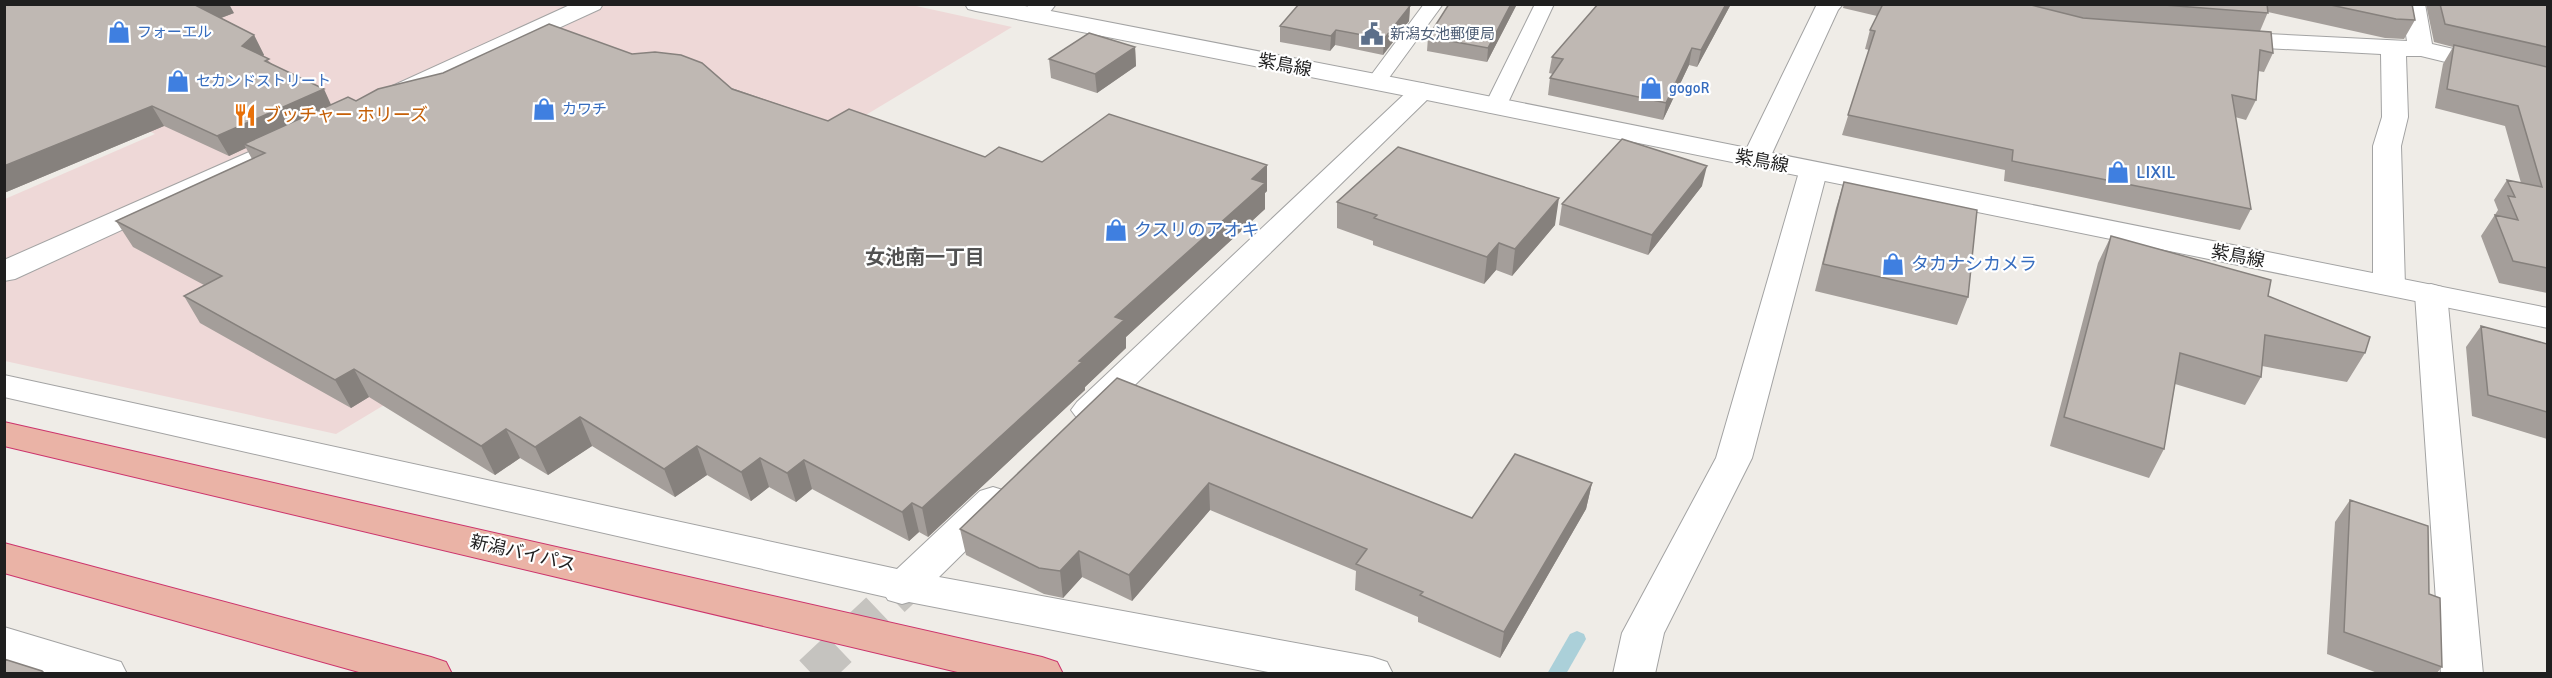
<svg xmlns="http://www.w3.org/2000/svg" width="2552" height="678" font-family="Signika,'Noto Sans JP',sans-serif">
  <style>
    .commercial { fill: #eed8d7 }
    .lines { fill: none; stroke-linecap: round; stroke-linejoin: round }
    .stream { fill: #abd0d9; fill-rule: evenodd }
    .minor-tunnel { stroke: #c5c3bf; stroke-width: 37; stroke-dasharray: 37 18; stroke-linecap: butt }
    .service-casing { stroke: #a3a3a3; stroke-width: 2 }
    .minor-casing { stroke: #a3a3a3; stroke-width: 2 }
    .tertiary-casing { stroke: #a3a3a3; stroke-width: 2 }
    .trunk-casing { stroke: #cc346c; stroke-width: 2 }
    .service { fill: #fff; fill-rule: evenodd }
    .minor { fill: #fff; fill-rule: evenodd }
    .tertiary { fill: #fff; fill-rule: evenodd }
    .trunk { fill: #eab3a6; fill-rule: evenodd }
    .wall { fill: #a49e9a }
    .shaded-wall { fill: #86817d }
    .building { fill: #bfb8b3; stroke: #86817d; stroke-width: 1.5 }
    .labels { text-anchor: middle; stroke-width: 4.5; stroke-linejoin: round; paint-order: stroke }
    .far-shop-label { font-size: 15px; fill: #366cbe; stroke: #fff; text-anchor: start }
    .far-service-label { font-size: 15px; fill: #4e5e75; stroke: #fff; text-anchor: start }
    .street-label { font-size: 18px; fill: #1f1f1f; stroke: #fff }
    .food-label { font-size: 18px; fill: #c56008; stroke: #fff; text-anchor: start }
    .shop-label { font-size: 18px; fill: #366cbe; stroke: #fff; text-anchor: start }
    .neighbourhood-label { font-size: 20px; font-weight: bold; fill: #525252; stroke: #fff }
  </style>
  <rect width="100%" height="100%" fill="#efece7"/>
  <path class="commercial" d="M124,4h783l105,23 -676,407 -331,-73v-162l150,-65 -150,-78 -1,-9z"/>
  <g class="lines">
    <path class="stream" d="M1577,631l7,3 2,5 -20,35h-19l23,-40z"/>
    <path class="minor-tunnel" d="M812,674l90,-85"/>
    <g class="service-casing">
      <path id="service" d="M1424,4h19l-60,82 -7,2 -7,-2 -3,-4z
        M1535,4h19l-48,103 -3,5 -8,1 -8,-1 -3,-5z"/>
    </g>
    <g class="minor-casing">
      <path id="minor" d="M572,4h31l-3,5 -192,88 -9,3 -9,-3 -4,-5 4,-5z
        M1030,4h26c-8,12 -18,20 -32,16l-4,-5z
        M1817,4h26l-5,6 -69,150 -4,6 -10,2 -10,-2 -4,-6z
        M2401,4h24l7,40 116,27v16l-127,-31h-15l2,61 -7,29 4,140 -5,7 -11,2 -11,-2 -5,-7v-140l9,-29 -1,-63 -155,-8 -9,-2 -3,-5 3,-5 9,-2 181,9z
        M1422,83l9,3 4,5 -4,5 -330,322 -12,4 -12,-4 -6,-8 6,-8 336,-316z
        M292,133l10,2 4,6 -4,6 -287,132 -11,2v-21z
        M1813,164l10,2 4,6 -75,286 -88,175 -9,41h-42l9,-41 94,-175 83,-286 4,-6z
        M2431,284l11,3 5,7 36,380h-42l-26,-380 5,-7z
        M4,375l893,194 83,-78 13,-4 13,4 6,10 -6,10 -67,66 433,80 15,5 6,12h-114l-370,-72 -7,2 -14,-4 -2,-3 -882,-200z
        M4,627l117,35 6,12h-81l-42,-13z"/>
    </g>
    <g class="tertiary-casing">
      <path id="tertiary" d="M965,4h50l407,79 1126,225v20l-1126,-229 -446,-88 -8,-2z"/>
    </g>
    <g class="trunk-casing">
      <path id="trunk" d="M4,422l1038,235 15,5 6,12h-97l-962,-228z
        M4,543l427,114 15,5 6,12h-86l-362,-101z"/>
    </g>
    <use href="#service" class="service"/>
    <use href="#minor" class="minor"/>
    <use href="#tertiary" class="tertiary"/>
    <use href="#trunk" class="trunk"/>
  </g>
  <path class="wall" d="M4,4l65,1 165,8 -13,5 33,17 10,20 -1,1 9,8 59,41 301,-51 196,67 157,36 57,5 225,29 -2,2v16l-139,128v11l-41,39v3l-157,147 -9,-5 -10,9 -97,-52 -16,13 -27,-15 -18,14 -44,-26 -32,22 -83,-51 -44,29 -28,-17 -25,17 -126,-78 -18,11 -151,-85 -16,-27 20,-11 -71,-38 -17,-26 136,-62 -6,-11 -17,8 -65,-30 -160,67z
    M1517,4l-30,58 -60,-11 1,-14z
    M1731,4l-34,63 -8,-2 -26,55 -115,-25 2,-17 3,-4 -4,-1 3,-16z
    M1844,4h568l3,16 -11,19 -19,-1 -117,-26 -8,19 13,22 -9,19 -6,-1 -2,29 -10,20 -11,-3 16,92 -11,21 -236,-49 1,-11 -163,-35 27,-85 -4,-1 5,-19 7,-14 -34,-8z
    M2426,4h121v289l-48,-10 -18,-47 17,-26 -4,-10 13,-20 14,3 -16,-57 -70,-18 8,-44 10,-17 -19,-5z
    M1410,6l-1,15 -26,34 -48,-10 -5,6 -50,-9v-16z
    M1135,47l1,19 -39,27 -46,-15 -2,-19z
    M1844,182l124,115 -11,28 -142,-34 21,-83z
    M1702,186l-54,69 -89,-30 3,-21z
    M1337,202l218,23 -43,51 -16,-6 -12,14 -111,-39v-4l-36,-13z
    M2111,236l157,60 97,57 -18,29 -85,-16 -1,11 -16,28 -70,-21 -11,65 -15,29 -99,-32 48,-183z
    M2481,326l66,18v95l-75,-23 -6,-69z
    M1117,378l355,140 120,-35 -6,26 -86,149 -82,-36v-5l-63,-27 1,-19 -146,-61 -78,91 -50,-24 -19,21 -19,-4 -78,-39 -6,-26z
    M2350,500l92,167 -6,7h-56l-53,-20 8,-132z"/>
  <path class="shaded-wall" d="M197,4h32l5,9 -29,11 -10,-19z
    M1511,4h6l-30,58 1,-14z
    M1726,4h5l-34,63 4,-17z
    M1410,6l-1,15 -26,34 1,-16z
    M1336,30l-1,15 -5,6 1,-15z
    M254,35l10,20 -12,11 -10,-20z
    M1135,47l1,19 -39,27 -2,-19z
    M1692,48l-3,17 -26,55 3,-17z
    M324,89l9,20 -89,35 2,4 -17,8 -12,-20z
    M152,106l12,20 -160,67v-27z
    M1267,165v26l-2,2v16l-139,128v11l-41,39v3l-157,147 -6,-29 157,-147 36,-44 137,-138z
    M1707,166l-5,20 -54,69 4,-20z
    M1559,198l-4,27 -43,51 3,-27z
    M1499,243l-3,27 -12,14 3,-27z
    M354,369l15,28 -18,11 -16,-28z
    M580,417l12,29 -44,29 -13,-28z
    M506,429l14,29 -25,17 -14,-29z
    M697,446l10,29 -32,22 -11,-28z
    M760,458l9,29 -18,14 -10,-29z
    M804,460l8,29 -16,13 -9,-29z
    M1209,483l1,27 -78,91 -3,-26z
    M1592,483l-6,26 -86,149 4,-26z
    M912,503l7,29 -10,9 -7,-29z
    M1079,551l3,26 -19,21 -3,-27z"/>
  <path class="building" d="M4,4h193l-2,1 59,30 -12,11 27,13 -4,2 59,28 -107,47 -65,-30 -148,60z
    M1299,4h103l8,2 -26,33 -48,-9 -5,6 -51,-10z
    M1449,4h62l-23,44 -60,-11z
    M1598,4h128l-25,46 -9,-2 -26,55 -116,-25 13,-19 -11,-2z
    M1883,4h144l56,14 188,14 2,21 -13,-3 -4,50 -24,-5 19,114 -239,-48 1,-11 -165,-35 27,-84 -5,-1z
    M2151,4h116l1,9z
    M2326,4h86l3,16 -19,-1z
    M2440,4h107v43l-102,-23z
    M549,24l83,30 23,-2 26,3 21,8 30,26 96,32 21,-12 136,48 14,-10 43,15 67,-48 158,51 -15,14 13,4 -150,134 9,3 -45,41 3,1 -160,146 -10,-5 -10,9 -98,-52 -17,13 -27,-15 -19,14 -44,-26 -33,23 -84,-52 -45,30 -29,-18 -25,17 -127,-77 -19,11 -151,-84 38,-20 -106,-55 149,-68 -21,-9 104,-47 8,4 22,-12 65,-16z
    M1089,33l46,14 -40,27 -46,-15z
    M2454,45l93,22v201l-34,-7 -18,-46 23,5 -10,-24 7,1 -8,-17 35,7 -24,-81 -71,-17z
    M1622,139l85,27 -55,69 -90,-31z
    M1398,147l161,51 -44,51 -16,-6 -12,14 -113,-39 3,-3 -40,-13z
    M1844,182l133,28 -9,87 -145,-33z
    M2111,236l160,44 -3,16 102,41 -5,16 -100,-18 -4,42 -81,-24 -16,96 -100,-32z
    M2481,326l66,18v68l-59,-17z
    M1117,378l355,140 43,-64 77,29 -88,149 -84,-37 3,-3 -67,-28 11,-15 -158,-66 -80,92 -50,-24 -19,20 -21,-3 -79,-39z
    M2350,500l78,26 1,68 11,4 2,69 -98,-35z
    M4,659l38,12 3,3h-41z"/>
  <defs>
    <g id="shop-bare" transform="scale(1.8)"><path d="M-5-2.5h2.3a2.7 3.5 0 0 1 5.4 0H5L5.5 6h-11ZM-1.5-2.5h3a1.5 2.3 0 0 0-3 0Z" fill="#3f7fe0" stroke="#fff" stroke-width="2.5" paint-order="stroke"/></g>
    <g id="civic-bare" transform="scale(1.8)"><path d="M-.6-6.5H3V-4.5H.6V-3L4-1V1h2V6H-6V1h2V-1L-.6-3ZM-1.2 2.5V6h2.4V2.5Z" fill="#5c6f8a" stroke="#fff" stroke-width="2.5" paint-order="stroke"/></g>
    <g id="restaurant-bare" transform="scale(1.8)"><path d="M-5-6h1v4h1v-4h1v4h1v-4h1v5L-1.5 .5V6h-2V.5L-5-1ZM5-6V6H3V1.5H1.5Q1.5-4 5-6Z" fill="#e8710a" stroke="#fff" stroke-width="2.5" paint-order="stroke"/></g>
  </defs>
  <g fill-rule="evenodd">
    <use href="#shop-bare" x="119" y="32"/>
    <use href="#civic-bare" x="1372" y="34"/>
    <use href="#shop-bare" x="178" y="81"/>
    <use href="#shop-bare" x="1651" y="88"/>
    <use href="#shop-bare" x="544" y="109"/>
    <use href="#restaurant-bare" x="245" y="115"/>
    <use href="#shop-bare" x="2118" y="172"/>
    <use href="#shop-bare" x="1116" y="230"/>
    <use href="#shop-bare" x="1893" y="264"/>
  </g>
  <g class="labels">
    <g class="far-shop-label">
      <text x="137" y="37">フォーエル</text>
      <text x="196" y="86">セカンドストリート</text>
      <text x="1669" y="93">gogoR</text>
      <text x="562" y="114">カワチ</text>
    </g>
    <g class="far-service-label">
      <text x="1390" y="39">新潟女池郵便局</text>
    </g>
    <g class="street-label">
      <text transform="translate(1285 65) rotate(11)" y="6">紫鳥線</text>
      <text transform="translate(1762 161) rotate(11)" y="6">紫鳥線</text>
      <text transform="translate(2238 256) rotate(11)" y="6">紫鳥線</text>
      <text transform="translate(523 553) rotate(13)" y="6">新潟バイパス</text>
    </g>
    <g class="food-label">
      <text x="263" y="121">ブッチャー ホリーズ</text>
    </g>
    <g class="shop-label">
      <text x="2136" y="178">LIXIL</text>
      <text x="1134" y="236">クスリのアオキ</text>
      <text x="1911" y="270">タカナシカメラ</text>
    </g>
    <g class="neighbourhood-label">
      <text x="925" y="264">女池南一丁目</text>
    </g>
  </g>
  <rect width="2552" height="678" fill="none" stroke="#1f1f1f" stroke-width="12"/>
</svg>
